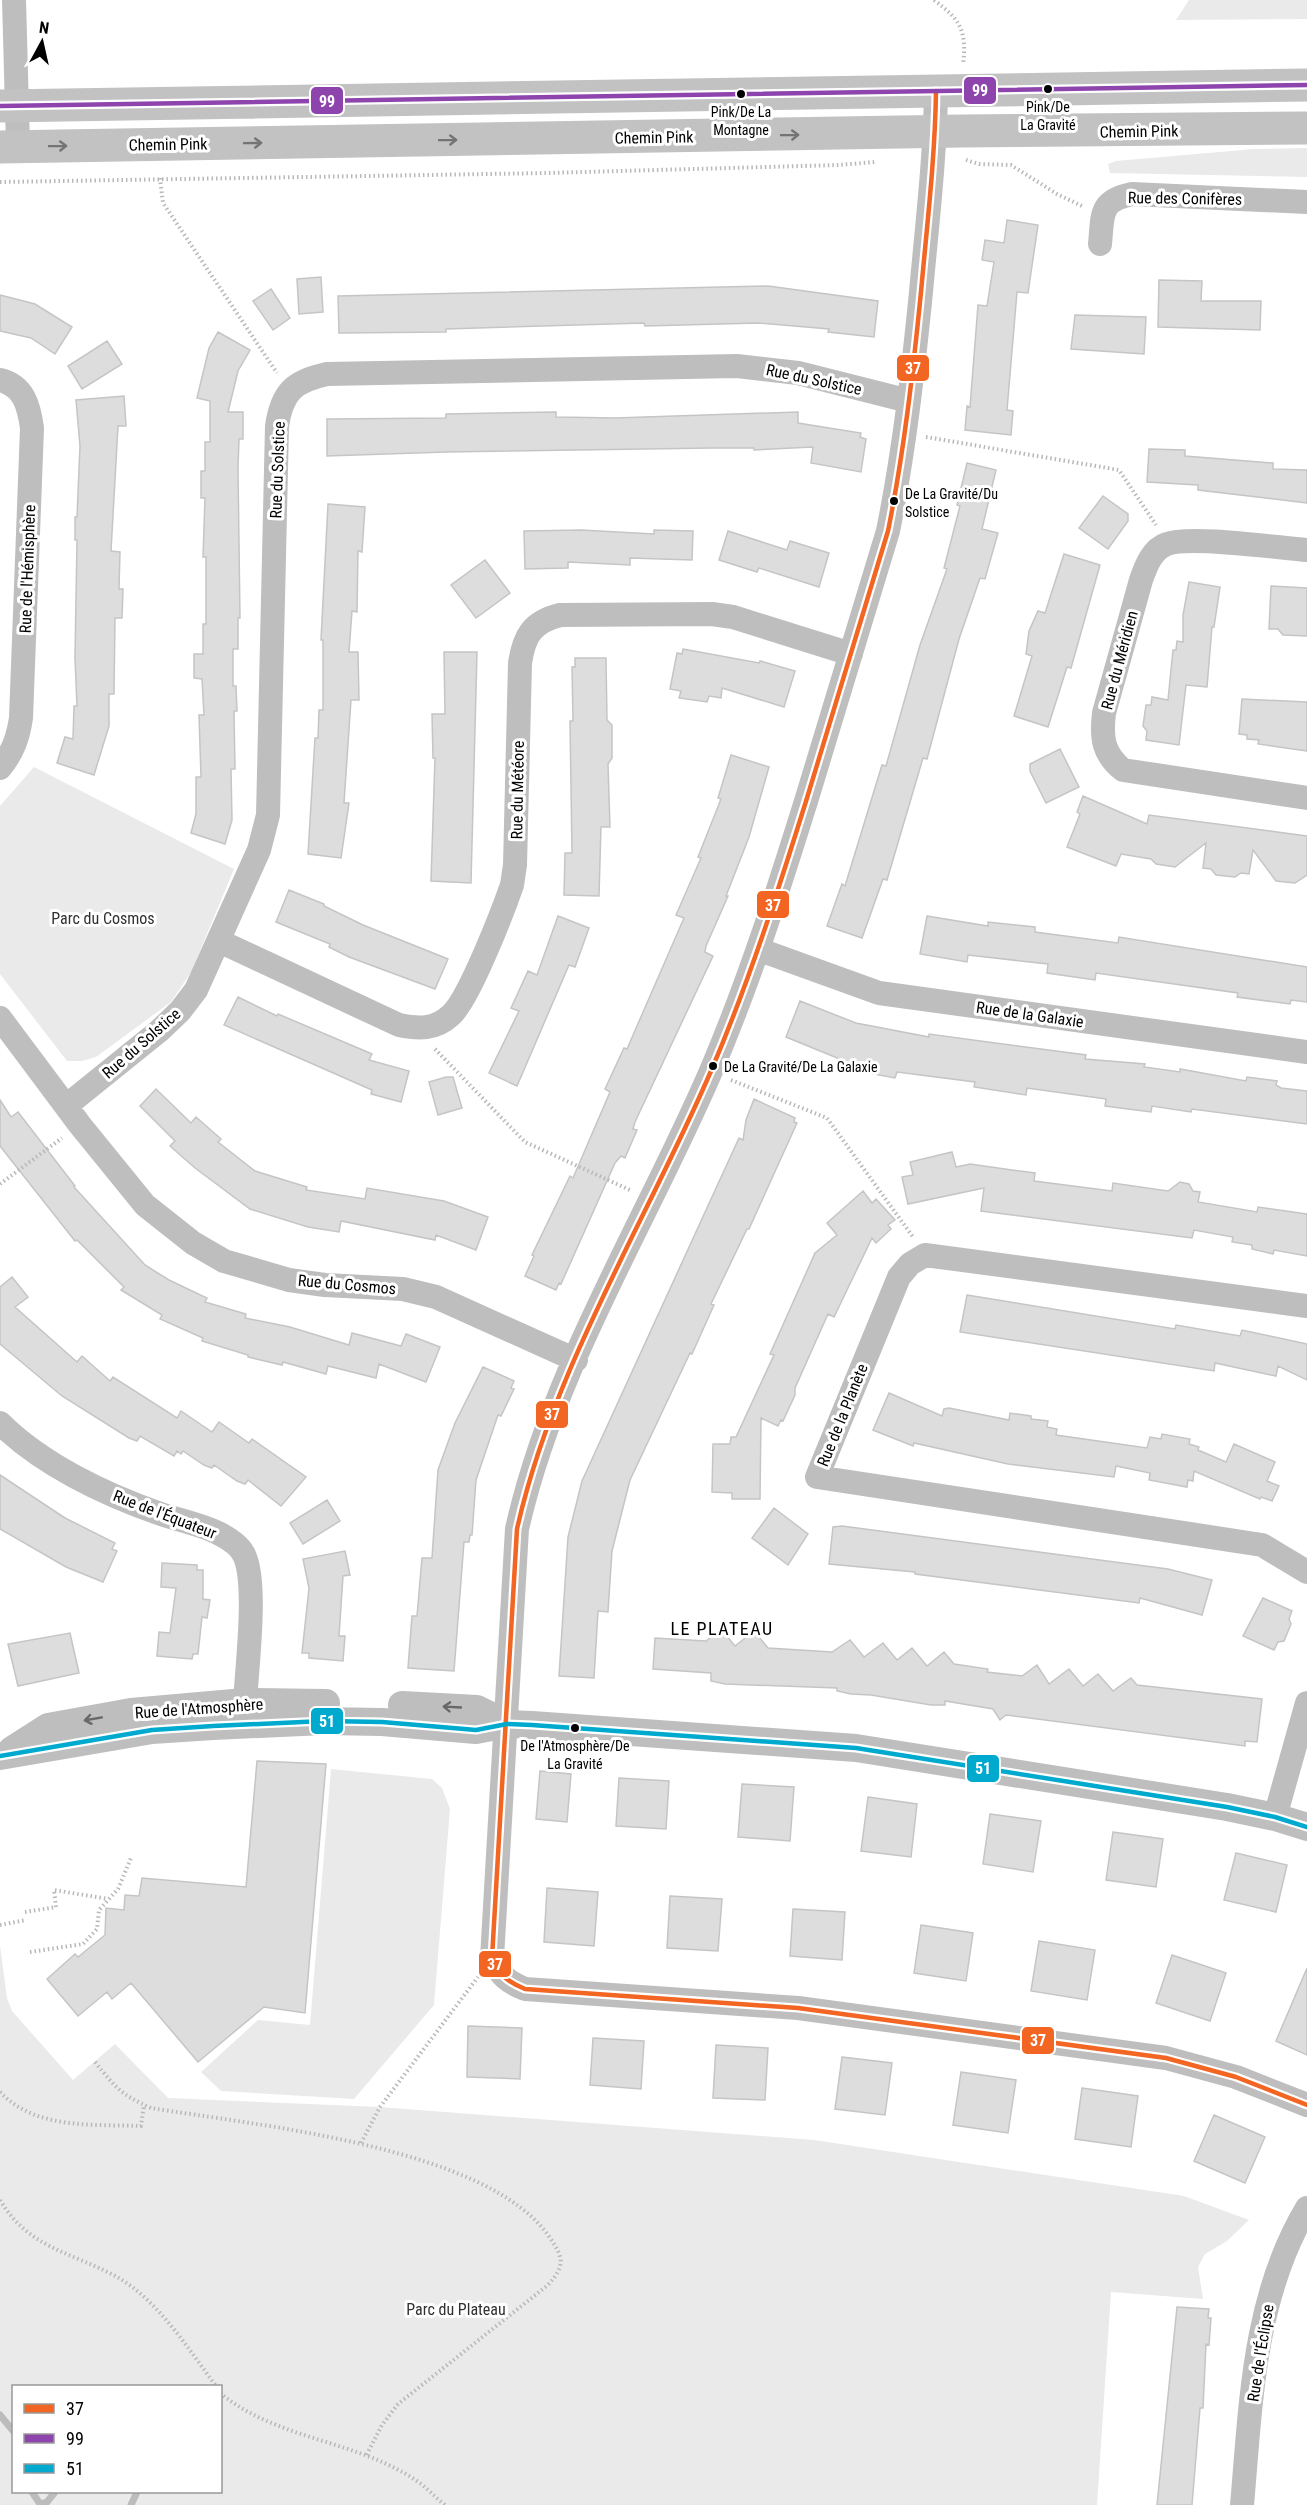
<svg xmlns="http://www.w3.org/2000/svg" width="1307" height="2505" font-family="'Roboto Condensed',sans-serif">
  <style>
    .green { fill: #eaeaea; fill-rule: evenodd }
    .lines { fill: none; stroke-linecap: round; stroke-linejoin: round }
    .stream { stroke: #bcbcbc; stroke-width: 7 }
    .building { fill: #ddd; stroke: #c5c5c5; stroke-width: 1.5 }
    .path { stroke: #b8b8b8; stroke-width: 4; stroke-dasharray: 1.5 3; stroke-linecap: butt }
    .minor { stroke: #bebebe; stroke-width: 24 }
    .tertiary { stroke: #bebebe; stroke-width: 28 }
    .secondary { stroke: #c2c2c2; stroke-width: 33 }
    .bus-1-casing { stroke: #fff; stroke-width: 9 }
    .bus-2-casing { stroke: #fff; stroke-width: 9 }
    .bus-3-casing { stroke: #fff; stroke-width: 9 }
    .bus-1 { stroke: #f26522; stroke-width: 4.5 }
    .bus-2 { stroke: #8e44ad; stroke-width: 4.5 }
    .bus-3 { stroke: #00a9ce; stroke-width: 4.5 }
    .oneway { stroke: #747474 }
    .oneway2 { stroke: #686868 }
    .bus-dot { fill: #000; stroke: #fff; stroke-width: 2 }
    .labels { text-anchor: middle; stroke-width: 6; stroke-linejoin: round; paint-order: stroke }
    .bus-label { font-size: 14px; fill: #000; stroke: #fff }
    .street-label { font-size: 16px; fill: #000; stroke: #fff }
    .park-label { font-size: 16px; fill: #303030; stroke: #fff }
    .neighbourhood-label { font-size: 18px; letter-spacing: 1.5px; fill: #000; stroke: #fff }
    .line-badge { stroke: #fff; stroke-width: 2 }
    .badge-label { font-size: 16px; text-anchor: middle; font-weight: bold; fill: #fff }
  </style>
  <rect width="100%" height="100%" fill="#fff"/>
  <path class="green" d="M1189,0h118v19l-131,1z
    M1307,148v29l-197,-4 -2,-9 8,-3 138,-12z
    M34,767l200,102 -43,103 -20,30 -75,55 -14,4h-15l-67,-87v-168z
    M331,1769l101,10 10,9 8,21 -16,196 -80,94 -133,-8 -20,-19 57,-52 52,5z
    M0,1946l7,52 5,13 61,69 42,-36 53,54 212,9 434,33 370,56 65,24 -22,21 -22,13 -7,13 5,32 -92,-7 -14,213h-1097zM14,2386h206v106h-206z"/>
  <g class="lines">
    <path class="stream" d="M0,2415l14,17
      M32,2492l8,12 7,-2 8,-10
      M131,2505l6,-13"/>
  </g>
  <path class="building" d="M1007,220l31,5 -10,68 -11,-1 -10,118 6,1 -2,24 -46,-5 2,-24 3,1 8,-102 9,1 7,-44 -12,-2 3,-20 19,3z
    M321,277l2,35 -24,2 -2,-35z
    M1159,280l43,1 -1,20h60l-1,29 -102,-3z
    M768,286l110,15 -4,36 -46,-5 1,-3 -71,-6 -113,3 -1,-3 -198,6v3l-107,1 -1,-37z
    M271,289l19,29 -17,12 -20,-29z
    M0,295l35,9 37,23 -17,27 -24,-16 -31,-7z
    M1075,315l71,2 -2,37 -73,-5z
    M218,332l32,18 -12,21 -10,41h15v27h-4l-1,29 2,150h-2v31h-5v37h3l1,25h-3l1,58h-4l1,51 -7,24 -34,-11 5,-19v-37h5l-2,-62h5l-2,-36 -8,-1v-24h9v-30h3v-67h-3l2,-59h-4v-27h4v-29h5v-41l-13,-3 12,-50z
    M107,341l15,23 -40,25 -14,-23z
    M124,396l2,30h-8l-7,125 9,1 -1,37h4l-1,29h-7l-1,76h-5v32l-15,49 -37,-12 8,-26 8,2 1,-33h3l-2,-48 2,-118h-2v-23h2l3,-71 -4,-46z
    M556,412v5l59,1 183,-6v11l63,10 -1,4 6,2 -5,33 -50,-9 2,-16 -59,3v-2h-41l-267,4 -119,4v-37l119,-1v-4z
    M1149,449l36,1v6l88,7v6l34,1v33l-109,-13v-5l-51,-3z
    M967,463l29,7 -14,59 16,4 -13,46 -5,-1 -21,61 -32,120 -4,-1 -36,122 -4,-1 -21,59 -35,-12 15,-42 3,2 37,-121 4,1 34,-121 27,-76 -3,-1 16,-62 -3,-1z
    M1103,496l25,18v7l-20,28 -29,-21z
    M328,504l37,3 -3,45 -4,-1 -1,61 -5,-1 -3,41h9l1,48h-8l-7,103h5l-8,55 -33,-4 7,-116h3l1,-28h4v-70h-2z
    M581,530l73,4v-4l39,1 -1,29 -62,-2v7l-62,-3v6l-43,1 -1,-38z
    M728,531l59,19 3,-9 39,12 -10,34 -60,-19 -2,4 -38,-12z
    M1064,554l36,11 -29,103 -4,-1 -19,60 -34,-11 18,-60 -6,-2 3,-23 9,-20 7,2z
    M485,560l25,33 -34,25 -25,-33z
    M1189,582l31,5 -6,40h-2l-5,60 -21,-2 -7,60 -33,-5 1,-9 -4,-5 3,-21h5l1,-8 16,3 5,-50h3l1,-9 6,1v-27z
    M1271,586l36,2v48l-24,-1 -5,-6h-9z
    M683,649l76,14 1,-2 35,10 -11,36 -62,-19 -1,10 -12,-2 -2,6 -28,-4 2,-7 -11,-2 7,-36 5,1z
    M444,652h33l-6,231 -40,-2 4,-123h-2l-1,-44h13z
    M575,658h31l1,62 5,5v33l-4,6 2,63h-9l-2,69 -35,-1 1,-42h7l-2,-132h3l-1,-54h3z
    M1242,699l65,3v49l-49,-7 1,-4 -12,-1v-4l-8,-1z
    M1060,749l19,38 -33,16 -16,-32v-7z
    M731,755l38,12 -20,70 -23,59h2l-22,50 -1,6 8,4 -78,166 -2,7 4,1 -12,28 -4,-2 -6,7 -54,121 -2,-1 -3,7 -31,-14 9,-20 -2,-1 38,-79 3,2 37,-86 -5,-3 19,-41 3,1 57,-131 -8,-3 25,-57 -3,-1 23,-58 -3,-1z
    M1083,796l64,28 2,-9 158,21v39l-12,8 -19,-2 -23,-31 -4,24 -8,-1 -6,4 -19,-2 -5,-6 -8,-1 3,-25 -31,24 -19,-3 -5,-5 -30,-5 -5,12 -49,-19 13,-33 -3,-2z
    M289,890l35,14v2l39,19 85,34 -13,30 -86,-32 -20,-10 1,-3 -54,-22z
    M558,916l31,12 -14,39 -6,-2 -52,121 -28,-13 30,-62 -8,-3 17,-37 9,4z
    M927,916l61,10v-4l47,5v5l83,11 1,-6 188,30v35l-16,-2 -1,4 -53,-7 1,-4 -142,-20 -1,7 -48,-7 1,-9 -80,-9 -1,7 -47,-8z
    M238,997l39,19 1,-2 94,40 -3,6 40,11 -8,31 -30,-8 1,-4 -148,-65z
    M800,1001l56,22 73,14v-3l157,21 -1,4 60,5 -1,3 36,5v-3l66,12 1,-4 30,4 -1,4 5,3 26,3v33l-115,-15 -1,3 -39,-6 -1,6 -46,-6 1,-7 -79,-11 -1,7 -52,-8 1,-5 -78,-10 -2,6 -49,-9 1,-7 -61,-25z
    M446,1077h7l9,31 -24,7 -9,-33z
    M156,1089l35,34 5,-6 25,22 -3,3 37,29 52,16 -1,3 59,9 2,-11 77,13 44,16 -12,33 -40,-15 -1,5 -94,-19 -2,11 -31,-5 -58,-18 -55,-41 -25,-22 5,-5 -35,-35z
    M754,1099l41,19 -1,4 3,1 -48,106h-2l-36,75 3,1 -22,49 -2,-1 -60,127 -18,71 -4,61 -10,-1 -4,67 -35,-2 9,-139 14,-56 157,-343 4,2 3,-20z
    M0,1100l11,17 7,-5 57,74 -1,1 71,78 24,15 38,18 -2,4 41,12 -1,4 45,9 59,18 3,-12 49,13 5,-12 34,13 -14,35 -47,-18 -3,14 -48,-12 -2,8 -43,-12 -1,3 -34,-8v-2l-46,-14 1,-3 -43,-19 2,-4 -41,-25 3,-3 -47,-47 -2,1 -75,-95z
    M952,1152l4,15 14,-3 42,6 23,3 -1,8 78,10 1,-8 55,8 12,-9 9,2 4,7 7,1 -2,10 59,10 1,-5 49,7v42l-33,-6 -1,4 -21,-5v-4l-20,-3 1,-5 -39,-7 -2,8 -211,-27 3,-23 -76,16 -6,-27 11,-2 -3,-13z
    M863,1191l9,12 4,-4 19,21 -7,5 3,4 -15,14 -4,-5 -38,79 -6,-3 -33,74v7l-12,26 -2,-1 -3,6 -17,-8 -1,81h-28v-6l-20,-1 1,-48h17l1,-7h5l38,-82 -4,-1 45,-101 22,-18 -10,-12z
    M12,1277l16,20 -13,10 62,55 5,-6 28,25 3,-4 64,41 4,-7 31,21 7,-10 30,21 3,-4 54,38 -25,29 -33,-26 -3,4 -8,-3 -23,-16 -2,3 -8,-3 -21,-14 -2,3 -4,-3 -3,5 -34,-20 -3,5 -8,-3 -67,-42 -62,-52v-57z
    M967,1295l208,34 1,-4 64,11 2,-6 65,14v36l-29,-14 -2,10 -61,-13 -1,8 -254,-39z
    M483,1367l31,14 -3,7 3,1 -13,27 -3,-1 -22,65 -4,55h-2l-1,7h-5l-10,129 -46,-3 4,-52h5l5,-58h10l6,-88 17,-47z
    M889,1393l53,23 2,-7 5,-1 60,12 1,-7 21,3v3l17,2 -1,6 10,2 -1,6 91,13 3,-11 11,2 1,-5 28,5 -1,5 10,3 -1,3 28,12 8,-18 41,18 -8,19 12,5 -7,15 -11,-4 -1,2 -66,-28 -1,10 -5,-1 -1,7 -38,-7 1,-7 -34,-7 -2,11 -106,-13 -94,-21 -1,3 -40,-16z
    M0,1475l65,43 50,25 -3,6 5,2 -14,31 -37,-15 -66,-38z
    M327,1500l13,21 -37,23 -13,-21z
    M774,1508l34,26 -20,31 -36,-27z
    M842,1526l326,43 44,11 -10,35 -62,-17 -1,5 -224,-29v-2l-86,-8 4,-37z
    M345,1551l5,24 -7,1 -4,60h6l-2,25 -34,-3v-5h-7l7,-65 -6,-29z
    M162,1563l35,2v5h6v29l7,1 -3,18 -5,-1 -4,37h-5l-1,5 -35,-3 2,-24 11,1 6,-45 -15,-1z
    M1263,1598l29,13 -3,8 2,5 -7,17 -6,1 -4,8 -31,-14z
    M721,1629l14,17 19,-15 14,17 64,4 18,-12 14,17 19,-14 14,17 15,-12 15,18 17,-14 10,12 34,5 -1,3 35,4 15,-11 12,19 20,-15 14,17 15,-12 15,17 18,-13 6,7 125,14 -5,43 -12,-1v5l-239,-31 -6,5 -7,-11 -48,-8v4h-14l-60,-10 -20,-1 -14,-3v-3l-112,-4 -14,-3v-8l-58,-4 2,-31 51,3z
    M70,1633l9,40 -61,13 -10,-42z
    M257,1761l69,3 -21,249 -41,-6 -66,55 -67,-79 -19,16 -5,-7 -29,24 -31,-37 28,-25 3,3 27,-22 1,-27 18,2 1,-15 14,1 3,-18 104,9z
    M540,1771l31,3 -4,48 -31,-3z
    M619,1778l50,3 -3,48 -50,-3z
    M742,1784l52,3 -4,54 -52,-4z
    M868,1797l49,7 -6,53 -50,-6z
    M990,1814l51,7 -8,51 -50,-8z
    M1113,1832l50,7 -7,48 -50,-7z
    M1236,1853l51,12 -11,47 -52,-12z
    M547,1888l51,4 -4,54 -50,-4z
    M670,1896l52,3 -4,52 -51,-3z
    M793,1909l52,3 -3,48 -52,-4z
    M921,1925l52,8 -7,48 -52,-8z
    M1039,1941l56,9 -8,50 -56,-9z
    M1172,1955l54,18 -16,48 -54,-18z
    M1307,1968v87l-31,-14z
    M468,2026l54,2 -2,51 -53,-2z
    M593,2038l51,3 -3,48 -51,-4z
    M716,2045l52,3 -3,52 -52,-2z
    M842,2057l50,6 -7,52 -50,-6z
    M961,2072l55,8 -8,53 -55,-8z
    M1082,2088l56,8 -7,51 -56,-8z
    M1214,2115l51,22 -20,46 -51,-22z
    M1177,2307l32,2 -1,9h3l-2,27 -3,-1 -3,64h-3l-8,97h-35z"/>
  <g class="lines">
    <path class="path" d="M934,0c27,20 33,31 29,65
      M966,160l13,4 32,1 46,29 27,13
      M160,178l3,25 114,170
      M0,182l548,-9 290,-8 37,-3
      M926,437l193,33 37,55
      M435,1049l90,93 105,48
      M731,1080l96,38 86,119
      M0,1184l62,-46
      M25,1912l31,-5 -2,-17 54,9
      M0,1925l26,-5
      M30,1952l53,-8 14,-15 2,-19 19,-21 13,-31
      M95,2062c21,26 25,32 56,46 103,17 339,39 399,130 14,20 15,28 -2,47l-150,119 -16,21 -16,31
      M0,2092c36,38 93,32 141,34l3,-21
      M361,2143l19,-36 98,-130
      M0,2200c29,49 72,52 117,77 41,23 72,73 99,109
      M220,2393c57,47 137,47 197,88 10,7 18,16 28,24"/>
    <path class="minor" d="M14,0l4,146
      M936,91c-1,68 -9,134 -15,201 -8,80 -17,160 -33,239 -27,89 -54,178 -81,267 -29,93 -58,184 -96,273 -65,151 -158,297 -194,458l-25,429c8,18 16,24 33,31l273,19 368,50 70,19 71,28
      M1100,244c3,-30 -1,-43 32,-50l175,8
      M0,380c24,6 29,26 32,48l-11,290c-3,20 -8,34 -21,50
      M1307,550c-28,-2 -118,-15 -140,-6 -15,5 -21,22 -26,36l-37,133c-3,25 -1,41 19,57l184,28
      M219,941l180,84c19,4 36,5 52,-10 18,-16 52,-104 61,-130l3,-20 5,-202c4,-27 12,-41 40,-48l152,-1 21,3 118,37
      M760,950l119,43 428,59
      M0,1018l80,107 65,80 48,38 31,18 65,19 36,5 78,4 33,8 140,63
      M66,1106l93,-75 21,-20 16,-21 63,-140 9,-35 9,-389c5,-34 17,-45 50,-52l410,-8 61,7 111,28
      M1307,1306l-382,-51 -15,9 -11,13 -82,200 445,68 45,27
      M0,1423c41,41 104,71 158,90 19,7 42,11 60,20 10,5 23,13 27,24 12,29 2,110 0,145l2,18
      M1275,1817l32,-114
      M1242,2505c9,-101 11,-207 65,-297"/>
    <path class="tertiary" d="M402,1705l75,4 30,15
      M12,1750l36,-23 83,-15 114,-10 81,1
      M0,1756l152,-26 61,-4 111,-5 58,1 94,8 31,-6 25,1 324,23 371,59 48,10 32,10"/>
    <path class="secondary" d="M0,106l1307,-21
      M0,147l962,-16 345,-3"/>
    <g class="bus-1-casing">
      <path id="bus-1" d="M936,91c-1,68 -9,134 -15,201 -8,80 -17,160 -33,239 -27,89 -54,178 -81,267 -29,93 -58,184 -96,273 -65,151 -158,297 -194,458l-25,429c8,18 16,24 33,31l273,19 368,50 70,19 71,28"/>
    </g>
    <g class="bus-2-casing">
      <path id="bus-2" d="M0,106l1307,-21"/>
    </g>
    <g class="bus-3-casing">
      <path id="bus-3" d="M0,1756l152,-26 61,-4 111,-5 58,1 94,8 31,-6 25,1 324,23 371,59 48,10 32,10"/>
    </g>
    <use href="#bus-1" class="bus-1"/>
    <use href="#bus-2" class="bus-2"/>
    <use href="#bus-3" class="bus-3"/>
  </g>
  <defs><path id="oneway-shaft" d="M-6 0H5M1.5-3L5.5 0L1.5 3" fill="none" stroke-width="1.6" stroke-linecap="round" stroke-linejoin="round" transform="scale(1.5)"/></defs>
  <g class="oneway">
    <use href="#oneway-shaft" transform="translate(790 135) rotate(-1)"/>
    <use href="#oneway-shaft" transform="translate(448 140) rotate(-1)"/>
    <use href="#oneway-shaft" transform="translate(253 143) rotate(-1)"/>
    <use href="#oneway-shaft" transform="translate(58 146) rotate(-1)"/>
  </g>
  <g class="oneway2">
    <use href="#oneway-shaft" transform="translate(452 1707) rotate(-177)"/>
    <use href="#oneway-shaft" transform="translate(93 1719) rotate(170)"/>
  </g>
  <g class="bus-dot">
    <circle cx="1048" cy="89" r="5"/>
    <circle cx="741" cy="94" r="5"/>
    <circle cx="894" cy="501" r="5"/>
    <circle cx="713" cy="1066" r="5"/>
    <circle cx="575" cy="1728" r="5"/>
  </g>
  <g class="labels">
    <g class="bus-label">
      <text x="1048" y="112">Pink/De<tspan x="1048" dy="18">La Gravité</tspan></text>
      <text x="741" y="117">Pink/De La<tspan x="741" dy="18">Montagne</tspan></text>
      <text x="905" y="499" text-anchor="start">De La Gravité/Du<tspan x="905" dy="18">Solstice</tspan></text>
      <text x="724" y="1072" text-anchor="start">De La Gravité/De La Galaxie</text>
      <text x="575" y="1751">De l'Atmosphère/De<tspan x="575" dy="18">La Gravité</tspan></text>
    </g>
    <g class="street-label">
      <text transform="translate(1139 131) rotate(-1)" y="6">Chemin Pink</text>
      <text transform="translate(654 137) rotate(-1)" y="6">Chemin Pink</text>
      <text transform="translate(168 144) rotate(-1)" y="6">Chemin Pink</text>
      <text transform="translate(1185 198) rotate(1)" y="6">Rue des Conifères</text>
      <text transform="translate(814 379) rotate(12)" y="6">Rue du Solstice</text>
      <text transform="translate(277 470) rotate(-88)" y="6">Rue du Solstice</text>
      <text transform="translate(27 569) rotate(-88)" y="6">Rue de l'Hémisphère</text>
      <text transform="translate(1119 660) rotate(-75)" y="6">Rue du Méridien</text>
      <text transform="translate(517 790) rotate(-89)" y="6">Rue du Météore</text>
      <text transform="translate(1030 1014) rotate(8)" y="6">Rue de la Galaxie</text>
      <text transform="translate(141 1043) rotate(-41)" y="6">Rue du Solstice</text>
      <text transform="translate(347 1284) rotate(5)" y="6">Rue du Cosmos</text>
      <text transform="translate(842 1415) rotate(-68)" y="6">Rue de la Planète</text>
      <text transform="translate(165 1514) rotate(21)" y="6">Rue de l'Équateur</text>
      <text transform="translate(199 1708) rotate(-4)" y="6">Rue de l'Atmosphère</text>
      <text transform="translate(1260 2353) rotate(-81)" y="6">Rue de l'Éclipse</text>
    </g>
    <g class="park-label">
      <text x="103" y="924">Parc du Cosmos</text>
      <text x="456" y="2315">Parc du Plateau</text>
    </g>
    <g class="neighbourhood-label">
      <text x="722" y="1635">LE PLATEAU</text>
    </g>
  </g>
  <g class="line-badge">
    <rect x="963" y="76" width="34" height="29" rx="6" fill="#8e44ad"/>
    <rect x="310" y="86" width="34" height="29" rx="6" fill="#8e44ad"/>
    <rect x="896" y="354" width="34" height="28" rx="6" fill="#f26522"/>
    <rect x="756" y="890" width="34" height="29" rx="6" fill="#f26522"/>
    <rect x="535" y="1400" width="34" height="29" rx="6" fill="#f26522"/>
    <rect x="310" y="1707" width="34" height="28" rx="6" fill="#00a9ce"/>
    <rect x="966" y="1754" width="34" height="29" rx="6" fill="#00a9ce"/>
    <rect x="478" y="1950" width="34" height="28" rx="6" fill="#f26522"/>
    <rect x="1021" y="2026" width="34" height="29" rx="6" fill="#f26522"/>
  </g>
  <g class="badge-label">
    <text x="980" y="96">99</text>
    <text x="327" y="107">99</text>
    <text x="913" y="374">37</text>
    <text x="773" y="911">37</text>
    <text x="552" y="1420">37</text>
    <text x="327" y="1727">51</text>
    <text x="983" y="1774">51</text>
    <text x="495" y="1970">37</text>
    <text x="1038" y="2046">37</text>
  </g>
  <rect x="12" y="2385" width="210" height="108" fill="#ffffff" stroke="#999999" stroke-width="1.5"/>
  <rect x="24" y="2404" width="30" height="9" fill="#f26522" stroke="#999999" stroke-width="1.5"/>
  <text x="66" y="2415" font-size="18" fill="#000000">37</text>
  <rect x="24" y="2434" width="30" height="9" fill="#8e44ad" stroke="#999999" stroke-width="1.5"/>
  <text x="66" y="2445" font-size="18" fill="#000000">99</text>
  <rect x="24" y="2464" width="30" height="9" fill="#00a9ce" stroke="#999999" stroke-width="1.5"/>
  <text x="66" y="2475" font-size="18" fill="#000000">51</text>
  <g transform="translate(42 42) rotate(8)" stroke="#ffffff" stroke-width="4.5" paint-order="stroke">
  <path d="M0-4.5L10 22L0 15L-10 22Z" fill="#000000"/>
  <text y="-9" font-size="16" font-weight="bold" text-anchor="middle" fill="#000000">N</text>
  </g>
</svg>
